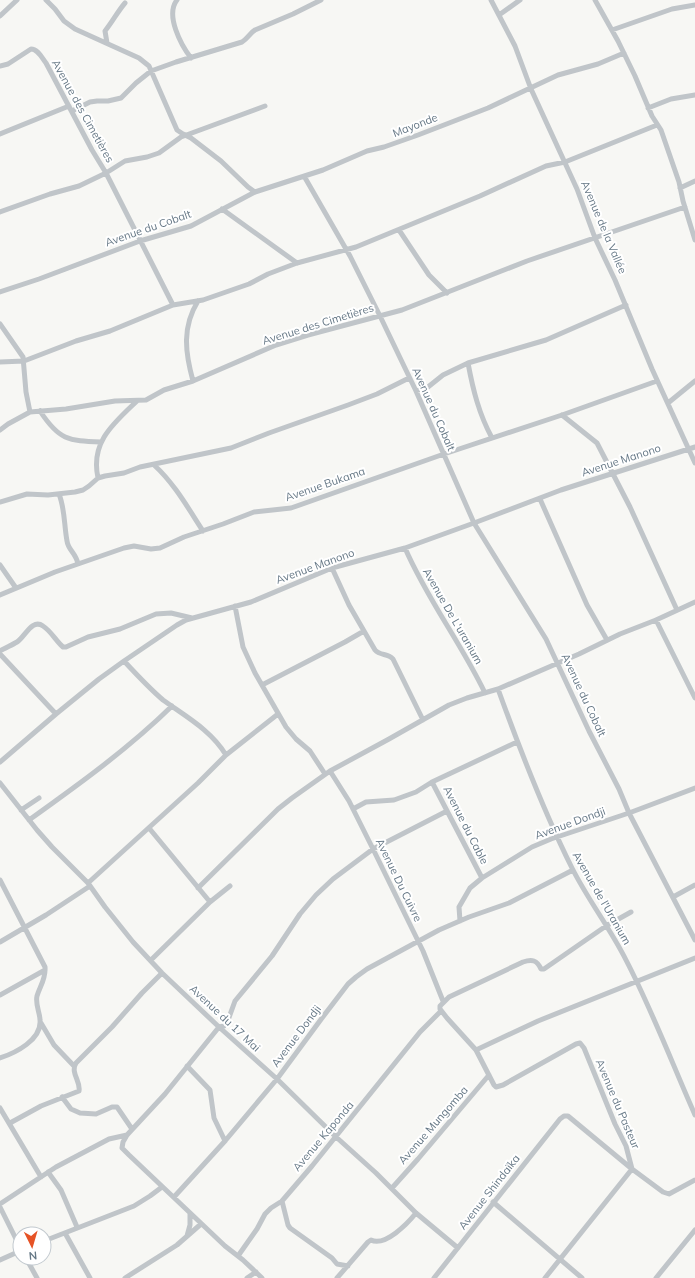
<svg xmlns="http://www.w3.org/2000/svg" width="695" height="1278" font-family="Mulish,sans-serif">
  <style>
    .lines { fill: none; stroke-linecap: round; stroke-linejoin: round }
    .minor { stroke: #c0c5c9; stroke-width: 5 }
    .labels { text-anchor: middle; stroke-width: 4; stroke-linejoin: round; paint-order: stroke }
    .street-label { font-size: 11px; fill: #667886; stroke: #fff }
  </style>
  <rect width="100%" height="100%" fill="#f7f7f4"/>
  <g class="lines">
    <path class="minor" d="M46,0l9,9 9,12 11,8 64,29 10,8 28,64 6,4 8,4 30,23 27,26 7,5
      M177,0c-12,15 4,45 14,58
      M491,0l24,46 16,43 46,100 18,49 20,42 37,89 43,94
      M595,0l23,41 17,35 17,40 9,14 18,52 4,19 12,39
      M499,15l21,-15
      M0,16l17,-16
      M612,30l60,-21 23,-4
      M107,43l-2,-12c8,-10 13,-20 20,-28
      M0,66l8,-2 23,-15c7,0 11,9 15,14l46,87 14,23 67,132
      M648,108l23,-9 24,-4
      M72,111l18,-9 7,-1h11l13,-3 15,-15 15,-12 25,-9 66,-20c6,-4 8,-9 13,-12l38,-16 28,-14
      M0,134l69,-28
      M304,176l46,80 30,60 36,75 58,132 72,116 43,92 30,58 10,24 66,127
      M680,188l15,-7
      M222,209l75,54
      M0,212l50,-18 29,-8 27,-13 19,-12 22,-4 12,-4 22,-16 84,-31
      M399,230l30,45 18,18
      M0,292l39,-13 101,-38 51,-15 64,-34 68,-22 44,-19 17,-4 34,-12 70,-27 70,-33 40,-11 26,-11
      M0,324l23,33 3,35 4,20
      M0,362l24,-1 52,-20 34,-10 63,-26 30,-5 46,-16 19,-10 29,-11 59,-16 124,-51 66,-30 19,-4 92,-37
      M468,363c5,27 11,51 24,75
      M193,381c-8,-29 -11,-54 5,-80
      M416,391l12,-4 15,-12 25,-12 78,-23 80,-35
      M668,403l27,-22
      M40,411c19,29 28,30 61,31
      M562,415l35,28 33,64 47,103
      M0,430l8,-6 22,-12 36,-3 49,-8 31,-1 18,-10 29,-9 83,-36 32,-10 94,-25 125,-49 158,-54
      M154,465c20,18 34,43 49,66
      M98,478c-8,-36 16,-55 39,-77
      M59,494c6,15 5,31 8,47 1,9 9,12 11,23
      M540,499l47,106 20,35
      M0,502l27,-8 21,1 27,-3 8,-2 6,-4 9,-8 7,-2 19,-3 16,-6 91,-19 38,-15 79,-28 29,-11 32,-16
      M405,548c22,51 56,95 80,145
      M0,565l16,23
      M332,568l17,37 26,45c5,6 13,3 18,9l30,61
      M0,595l55,-23 69,-24 10,-2 17,3 9,-1 24,-11 39,-13 31,-12 37,-4 153,-54 118,-39 95,-34
      M235,606l8,41 12,26 31,54 10,12 14,12 15,23
      M656,620l39,78
      M0,651c5,-3 12,-6 17,-9 8,-5 15,-24 26,-16 8,5 13,15 20,21h3l22,-10 32,-8 36,-15 15,-1 21,5
      M0,654l56,60
      M124,661c12,13 25,27 39,39 22,16 48,30 63,55
      M262,685l83,-43 19,-11
      M498,689c22,61 45,121 74,179 16,32 38,60 54,92 26,50 46,103 69,155
      M0,762l56,-48 43,-35 25,-18 53,-36 9,-5 65,-18 81,-34 73,-20 69,-25 87,-33 134,-43
      M330,771l19,30 24,48 50,102 20,50
      M432,782l50,96
      M0,783l37,47 15,17 36,36 17,24 28,35 29,31 57,54 58,52 58,57 41,37 40,40 42,35
      M353,809l13,-7 28,-2 22,-8 16,-10 85,-40
      M21,810l18,-12
      M29,820c49,-35 99,-71 143,-114
      M149,828l61,74
      M0,880l45,87c1,12 -5,19 -8,29 -2,8 3,17 3,24 2,20 -25,33 -40,38
      M88,883l110,-100 28,-28 52,-41
      M198,888l80,-79 14,-11 38,-27 59,-32 60,-34 18,-7 31,-9 81,-35 41,-20 36,-14 39,-18
      M673,897l22,-12
      M460,921l-1,-14 11,-19 12,-10 50,-31 19,-8 78,-26 66,-25
      M0,942l46,-27 44,-29
      M151,960l59,-58 20,-16
      M0,995l45,-25
      M41,1023l13,22 20,21
      M476,1050l62,-29 157,-63
      M187,1066l23,24 4,28 11,23
      M62,1097l9,12 9,4 16,1 16,-7h5l15,22
      M0,1108l41,69
      M10,1123l31,-17 38,-15c2,-10 -9,-18 -3,-28l36,-36 30,-34 20,-20
      M48,1172l13,18 16,37
      M392,1188l26,-29 71,-84
      M174,1197l51,-56 52,-62 45,-61 26,-34 8,-7 11,-8 72,-39 30,-13 40,-14 64,-33
      M282,1201l6,24 2,3 42,30 5,6 11,2
      M493,1202l89,76
      M0,1204l56,-37 53,-28 18,-4
      M0,1207l20,40
      M65,1233l25,45
      M187,1236l3,-11v-11
      M44,1241l90,-35 16,-10 12,-9
      M238,1256l19,-27 8,-15 6,-6 11,-7 30,-35 108,-134 21,-21
      M26,1258l11,20
      M0,1260l20,-9
      M125,1278l52,-33 24,-21
      M247,1278l9,-6
      M262,1278l-19,-18 -18,-14 -96,-91 -7,-7 1,-6 4,-7 38,-41 54,-67 5,-1 3,-3 8,-22 37,-45 28,-42 16,-19 17,-16 40,-30 74,-38
      M337,1278l31,-36 3,-2c14,7 37,-17 45,-27
      M434,1278l126,-159 4,-3h4l64,53 31,23 6,2 26,-14
      M545,1278l87,-109 -6,-23 -11,-22 -31,-76 -4,-5 -4,1 -73,41 -7,2 -2,-2 -18,-35 -29,-32 -7,-9v-3l9,-9 74,-35c9,-3 14,-2 18,7h3l62,-43 25,-14
      M656,1278l39,-48"/>
  </g>
  <g class="labels">
    <g class="street-label">
      <text transform="translate(83 111) rotate(61)" y="4">Avenue des Cimetières</text>
      <text transform="translate(415 125) rotate(-21)" y="4">Mayonde</text>
      <text transform="translate(604 227) rotate(67)" y="4">Avenue de la Vallée</text>
      <text transform="translate(148 228) rotate(-19)" y="4">Avenue du Cobalt</text>
      <text transform="translate(318 324) rotate(-17)" y="4">Avenue des Cimetières</text>
      <text transform="translate(434 409) rotate(66)" y="4">Avenue du Cobalt</text>
      <text transform="translate(621 460) rotate(-18)" y="4">Avenue Manono</text>
      <text transform="translate(325 484) rotate(-19)" y="4">Avenue Bukama</text>
      <text transform="translate(315 566) rotate(-20)" y="4">Avenue Manono</text>
      <text transform="translate(453 616) rotate(60)" y="4">Avenue De L'uranium</text>
      <text transform="translate(584 695) rotate(65)" y="4">Avenue du Cobalt</text>
      <text transform="translate(570 823) rotate(-20)" y="4">Avenue Dondji</text>
      <text transform="translate(466 825) rotate(63)" y="4">Avenue du Cable</text>
      <text transform="translate(399 880) rotate(64)" y="4">Avenue Du Cuivre</text>
      <text transform="translate(602 898) rotate(60)" y="4">Avenue de l'Uranium</text>
      <text transform="translate(225 1018) rotate(43)" y="4">Avenue du 17 Mai</text>
      <text transform="translate(296 1036) rotate(-53)" y="4">Avenue Dondji</text>
      <text transform="translate(618 1104) rotate(67)" y="4">Avenue du Pasteur</text>
      <text transform="translate(433 1125) rotate(-49)" y="4">Avenue Mungomba</text>
      <text transform="translate(323 1136) rotate(-50)" y="4">Avenue Kaponda</text>
      <text transform="translate(489 1192) rotate(-52)" y="4">Avenue Shindaïka</text>
    </g>
  </g>
  <g transform="translate(32 1246) rotate(175)"><circle r="19" fill="#ffffff" stroke="#c2c9cf"/>
  <path d="M0-3L7 15L0 10L-7 15Z" fill="#e65326"/>
  <text y="-6" font-size="11" font-weight="bold" text-anchor="middle" fill="#667886">N</text>
  </g>
</svg>
